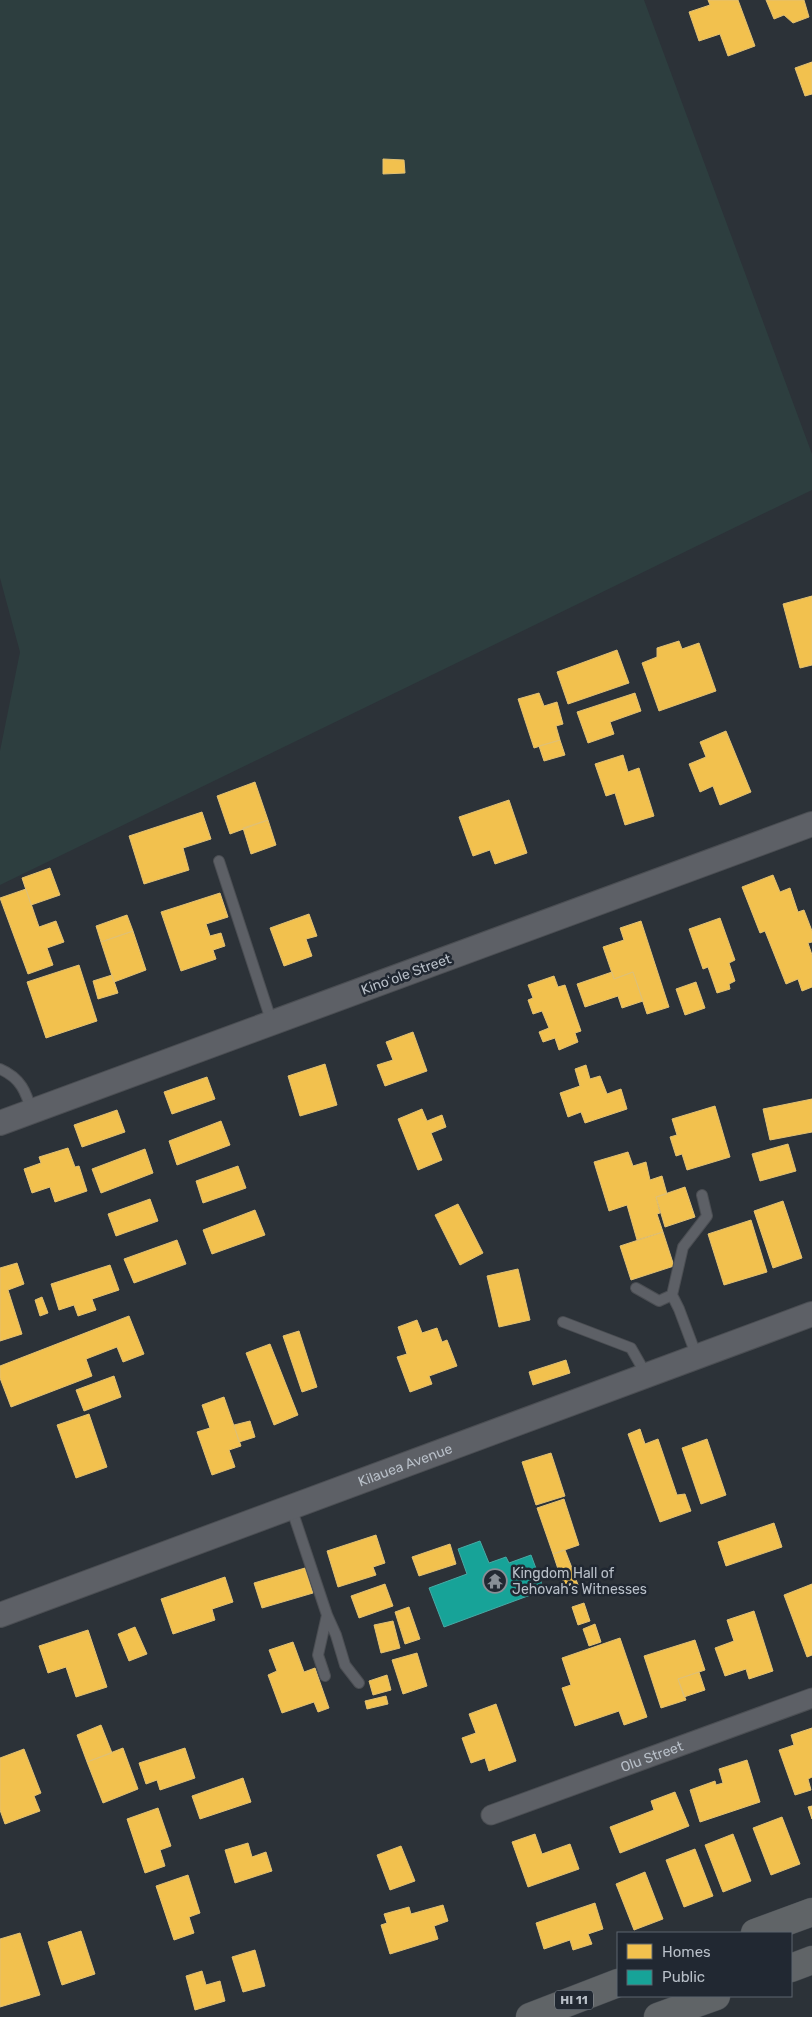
<svg xmlns="http://www.w3.org/2000/svg" width="812" height="2017" font-family="Rubik,sans-serif">
  <style>
    .green { fill: #2d3e3f }
    .homes { fill: #f2c14e; stroke: #e1c073 }
    .public { fill: #17a398; stroke: #47aba6 }
    .lines { fill: none; stroke-linecap: round; stroke-linejoin: round }
    .service-casing { stroke: #4b4e53; stroke-width: 12 }
    .minor-casing { stroke: #4b4e53; stroke-width: 21 }
    .tertiary-casing { stroke: #4b4e53; stroke-width: 26 }
    .trunk-casing { stroke: #494e53; stroke-width: 29 }
    .service { stroke: #5d6066; stroke-width: 10 }
    .minor { stroke: #5d6066; stroke-width: 19 }
    .tertiary { stroke: #5d6066; stroke-width: 24 }
    .trunk { stroke: #606467; stroke-width: 28 }
    .labels { text-anchor: middle; stroke-width: 5; stroke-linejoin: round; paint-order: stroke }
    .shield { fill: #212832; stroke: #8b929b; stroke-width: 1 }
    .shield-label { font-size: 12px; font-weight: bold; fill: #b8bfc8 }
    .street-label { font-size: 14px; fill: #b8bfc8; stroke: #212832 }
    .poi-label { font-size: 14px; fill: #b8bfc8; stroke: #212832; text-anchor: start }
  </style>
  <rect width="100%" height="100%" fill="#2c3238"/>
  <path class="green" d="M0,0h644l168,454v36l-812,395v-134l20,-99 -20,-74z"/>
  <path class="homes" d="M708,0h30l17,46 -27,10 -8,-22 -21,7 -10,-29 21,-7z
    M766,0h38l5,17 -16,6 -9,-8 -10,4z
    M812,62v32l-7,2 -10,-28z
    M383,159l21,1 1,13 -22,1z
    M812,596v69l-12,3 -17,-64z
    M679,641l3,8 17,-6 17,48 -57,20 -17,-48 15,-6v-9z
    M617,650l12,33 -61,21 -11,-32z
    M539,693l5,13 13,-4 6,22 -7,2 4,14 -26,8 -16,-49z
    M635,693l6,18 -31,11 4,12 -26,9 -11,-31z
    M726,731l25,61 -31,13 -7,-19 -13,6 -11,-28 17,-7 -6,-15z
    M560,740l5,15 -21,6 -5,-15z
    M623,755l5,17 11,-4 15,48 -29,9 -10,-32 -9,3 -11,-32z
    M255,782l13,38 -38,14 -13,-38z
    M509,800l18,53 -32,11 -5,-14 -17,6 -14,-39z
    M202,812l9,27 -28,9 6,22 -45,14 -15,-48z
    M268,820l8,25 -25,9 -8,-26z
    M50,868l10,27 -29,10 -9,-27z
    M773,875l7,17 10,-4 8,24 6,-2 8,21v11l-4,1 4,12v32l-10,4 -4,-12 -12,5 -21,-53 -5,2 -18,-46z
    M26,889l13,38 17,-6 8,21 -17,6 6,17 -25,9 -28,-76z
    M220,893l8,24 -22,7 4,12 11,-3 4,13 -12,4 3,9 -35,12 -20,-59z
    M309,914l8,22 -11,3 6,17 -28,10 -14,-38z
    M127,915l6,16 -32,11 -5,-16z
    M720,918l15,42 -6,3 6,18 -6,3 1,5 -13,4 -9,-26 -5,2 -14,-40z
    M641,921l28,86 -22,7 -14,-42 -19,7 -11,-32 21,-7 -4,-12z
    M133,931l13,39 -32,12 -13,-40z
    M79,965l18,56 -51,17 -19,-56z
    M612,972l2,7 19,-7 10,29 -21,7 -4,-12 -33,11 -8,-23z
    M112,975l6,18 -20,6 -5,-18z
    M554,976l4,11 7,-2 16,46 -6,2 3,9 -19,8 -4,-12 -12,4 -4,-10 10,-4 -7,-17 -9,3 -5,-14 5,-2 -5,-13z
    M696,982l9,26 -20,7 -9,-26z
    M413,1032l14,39 -42,15 -8,-21 16,-5 -7,-18z
    M325,1064l12,41 -37,11 -12,-40z
    M586,1065l4,14 10,-3 7,18 14,-5 6,20 -42,14 -4,-11 -13,5 -8,-24 20,-7 -5,-17z
    M207,1077l8,22 -43,15 -8,-22z
    M812,1099v33l-42,8 -7,-31z
    M715,1106l15,51 -43,13 -5,-16 -6,2 -6,-19 7,-2 -5,-16z
    M422,1109l5,12 15,-6 4,12 -15,6 11,27 -24,10 -20,-51z
    M117,1110l8,22 -43,15 -8,-22z
    M221,1121l9,24 -53,20 -8,-24z
    M788,1144l8,27 -36,10 -8,-27z
    M68,1148l7,19 4,-1 8,25 -32,11 -5,-15 -18,6 -8,-24 17,-6 -2,-6z
    M145,1149l8,24 -52,20 -9,-24z
    M628,1152l5,14 13,-4 4,18 12,-4 5,18 -11,3 4,16 -3,1 6,18 -26,8 -10,-35 -18,6 -15,-49z
    M238,1166l8,22 -43,15 -7,-22z
    M685,1187l10,30 -30,10 -9,-30z
    M150,1199l8,22 -42,15 -8,-22z
    M783,1201l19,57 -29,10 -19,-57z
    M458,1204l25,49 -23,12 -25,-50z
    M255,1210l10,25 -53,19 -9,-24z
    M751,1220l16,52 -43,13 -16,-51z
    M663,1232l11,34 -43,14 -11,-34z
    M177,1240l9,24 -52,19 -10,-24z
    M17,1263l7,21 -16,6 14,44 -22,7v-73z
    M110,1265l9,25 -27,9 4,11 -18,6 -4,-11 -15,5 -8,-26z
    M518,1269l12,51 -31,7 -12,-51z
    M42,1297l6,16 -8,3 -5,-16z
    M129,1316l15,38 -21,8 -6,-15 -31,12 6,17 -81,31 -11,-29v-12z
    M417,1320l5,13 15,-5 5,14 5,-2 10,26 -28,10 3,8 -22,8 -13,-35 10,-3 -9,-27z
    M299,1331l18,56 -15,5 -19,-56z
    M270,1344l28,71 -24,10 -28,-72z
    M566,1360l4,13 -37,12 -4,-13z
    M114,1376l7,21 -37,14 -8,-21z
    M224,1397l17,49 -12,4 6,17 -23,8 -15,-43 13,-4 -8,-23z
    M89,1414l18,53 -31,11 -19,-53z
    M250,1421l5,16 -16,5 -5,-17z
    M640,1429l5,15 13,-5 19,56 8,-1 6,17 -31,11 -32,-88z
    M707,1439l19,56 -25,9 -19,-56z
    M551,1453l14,43 -29,9 -14,-43z
    M564,1499l15,46 -26,9 -16,-46z
    M774,1523l8,24 -56,19 -8,-24z
    M376,1535l9,28 -12,4 3,8 -38,12 -11,-36z
    M450,1544l6,20 -37,12 -7,-19z
    M565,1550l7,18 -13,4 -6,-18z
    M305,1568l8,25 -51,15 -8,-25z
    M572,1568l6,17 -12,5 -6,-18z
    M225,1577l8,25 -21,7 3,11 -42,14 -12,-35z
    M385,1584l8,22 -34,12 -8,-22z
    M812,1584v71l-5,2 -23,-62z
    M584,1603l6,18 -12,4 -6,-18z
    M409,1607l11,32 -15,5 -10,-32z
    M754,1611l19,60 -24,8 -3,-10 -21,7 -10,-28 19,-7 -7,-21z
    M393,1621l7,27 -19,5 -7,-28z
    M595,1624l6,18 -12,4 -6,-17z
    M135,1627l12,27 -18,7 -11,-27z
    M88,1630l19,57 -31,10 -10,-30 -18,6 -9,-27z
    M620,1638l27,79 -23,8 -5,-14 -44,15 -13,-38 9,-3 -9,-27z
    M695,1640l10,30 -27,9 8,21 -25,8 -17,-52z
    M293,1642l11,30 11,-4 14,40 -11,4 -4,-10 -32,11 -14,-38 9,-4 -8,-21z
    M417,1653l10,33 -24,8 -11,-34z
    M699,1672l6,18 -21,7 -6,-18z
    M387,1675l4,15 -18,5 -4,-14z
    M386,1696l2,8 -21,5 -2,-8z
    M496,1704l20,57 -27,10 -4,-13 -14,5 -9,-25 14,-5 -7,-19z
    M101,1725l11,28 -25,9 -10,-27z
    M812,1728v49l-4,2 3,11 -16,5 -16,-45 15,-5 -3,-10z
    M123,1748l15,41 -35,14 -16,-41z
    M185,1748l10,30 -35,12 -3,-10 -11,4 -7,-21z
    M24,1749l17,44 -7,3 6,15 -35,13 -5,-14v-52z
    M747,1760l13,42 -60,20 -10,-32 25,-9 1,4 7,-2 -4,-14z
    M243,1778l8,24 -51,17 -8,-23z
    M675,1792l14,34 -69,27 -10,-26 44,-17 -3,-9z
    M812,1806v13l-4,-12z
    M158,1808l13,38 -11,4 5,16 -20,7 -18,-54z
    M782,1817l18,47 -29,11 -18,-47z
    M535,1834l7,20 28,-10 9,25 -51,18 -16,-45z
    M733,1834l18,47 -28,11 -18,-47z
    M248,1843l4,14 14,-5 6,19 -37,12 -10,-33z
    M401,1846l14,35 -25,9 -13,-35z
    M695,1849l18,47 -29,11 -18,-47z
    M645,1872l18,47 -29,11 -18,-46z
    M188,1875l12,38 -11,4 5,16 -20,7 -18,-54z
    M595,1903l8,26 -15,5 4,10 -19,6 -3,-10 -26,9 -8,-26z
    M443,1905l5,16 -14,5 4,13 -48,15 -9,-29 6,-2 -3,-9 25,-7 2,7z
    M81,1931l14,43 -33,11 -14,-43z
    M20,1933l20,62 -40,12v-68z
    M255,1950l10,36 -22,6 -11,-35z
    M202,1971l4,14 14,-4 5,20 -30,9 -9,-34z"/>
  <path class="public" d="M480,1541l9,22 17,-6 3,6 22,-8 13,35 -100,37 -15,-39 38,-14 -9,-25z"/>
  <g class="lines">
    <g class="service-casing">
      <path id="service" d="M219,861l53,162
        M0,1069c21,9 26,23 32,43
        M636,1288l23,13 13,-6
        M563,1322l68,26 16,28
        M697,1357l-18,-48 -7,-14 11,-48 24,-31 -5,-21
        M291,1507l36,108 -9,40 7,21
        M327,1615l9,20 9,30 14,18"/>
    </g>
    <g class="minor-casing">
      <g id="minor">
        <path id="s1" d="M491,1815l321,-117"/>
      </g>
    </g>
    <g class="tertiary-casing">
      <g id="tertiary">
        <path d="M0,1123l812,-299"/>
        <path id="s2" d="M0,1615l812,-301"/>
      </g>
    </g>
    <g class="trunk-casing">
      <path id="trunk" d="M755,1933l57,-21
        M791,1968l21,-8
        M530,2017l88,-34
        M658,2017l58,-21"/>
    </g>
    <use href="#service" class="service"/>
    <use href="#minor" class="minor"/>
    <use href="#tertiary" class="tertiary"/>
    <use href="#trunk" class="trunk"/>
  </g>
  <defs>
    <g id="temple-ring" transform="scale(1.25)"><circle r="9.5" fill="#212832" stroke="#878e96" stroke-width="1.5"/><path d="M0-6L5-2H3V0L6.5 2.5H4V6H1.5V3h-3V6H-4V2.5H-6.5L-3 0V-2H-5Z" fill="#878e96"/></g>
  </defs>
  <g fill-rule="evenodd">
    <use href="#temple-ring" x="495" y="1581"/>
  </g>
  <g class="labels">
    <rect class="shield" x="555" y="1990.5" width="38" height="19" rx="4"/>
    <g class="shield-label">
      <text x="574" y="2004">HI 11</text>
    </g>
    <g class="street-label">
      <text transform="translate(406 974) rotate(-20)" y="5">Kinoʻole Street</text>
      <text dy="5" stroke="none"><textPath href="#s2" startOffset="432">Kilauea Avenue</textPath></text>
      <text dy="5" stroke="none"><textPath href="#s1" startOffset="171">Olu Street</textPath></text>
    </g>
    <g class="poi-label">
      <text x="512" y="1578">Kingdom Hall of<tspan x="512" dy="16">Jehovah’s Witnesses</tspan></text>
    </g>
  </g>
  <rect x="617" y="1932" width="175" height="65" fill="#212832" stroke="#5d646e"/>
  <rect x="627" y="1944" width="25" height="15" fill="#f2c14e" stroke="#5d646e"/>
  <text x="662" y="1957" font-size="15" fill="#b8bfc8">Homes</text>
  <rect x="627" y="1970" width="25" height="15" fill="#17a398" stroke="#5d646e"/>
  <text x="662" y="1982" font-size="15" fill="#b8bfc8">Public</text>
</svg>
